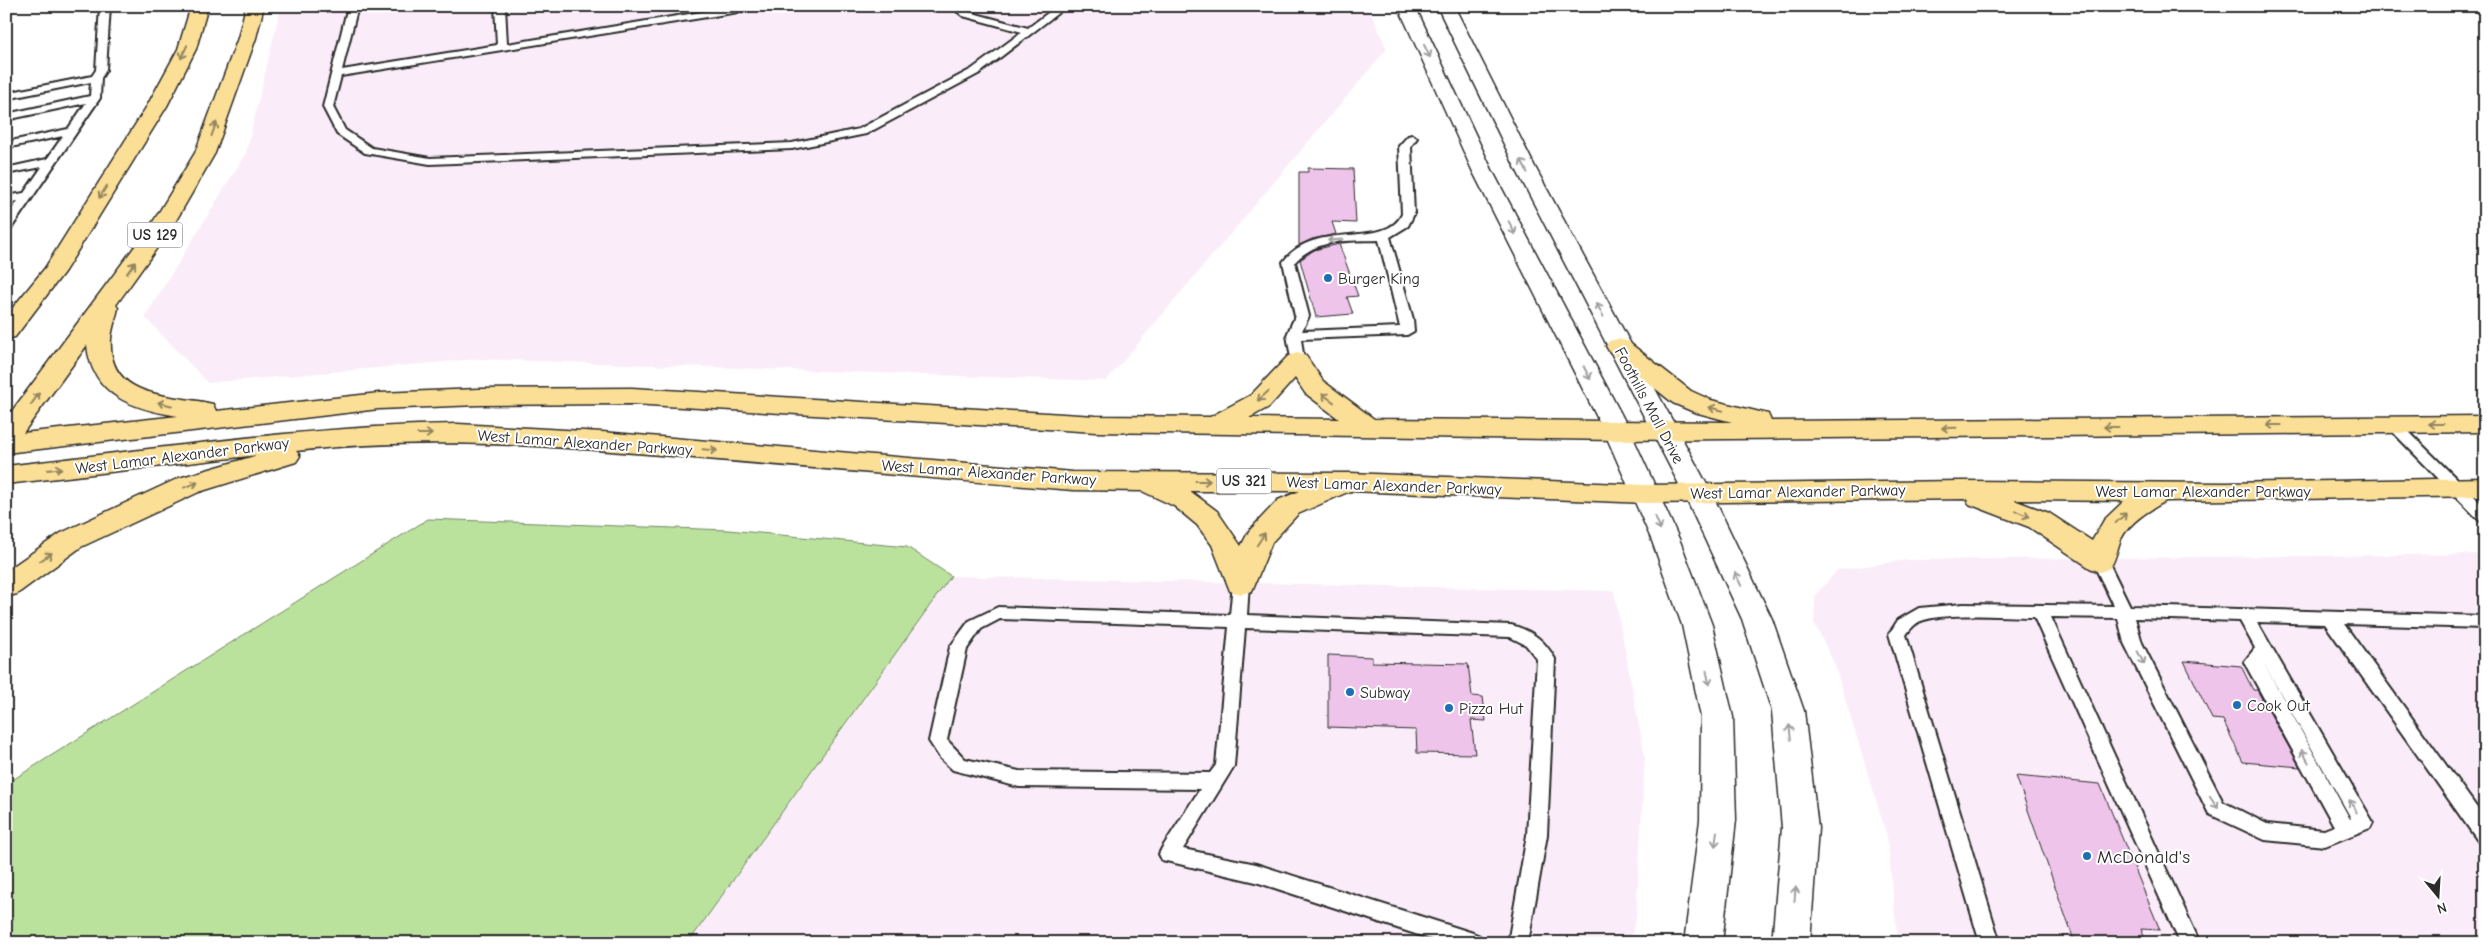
<svg xmlns="http://www.w3.org/2000/svg" width="2491" height="949" font-family="'Comic Neue',sans-serif">
  <style>
    .built { fill: #faedf9 }
    .green { fill: #bbe29d; stroke: #738664 }
    .building { fill: #efc4eb; stroke: #2b2b2b }
    .lines { fill: none; stroke-linecap: round; stroke-linejoin: round }
    .lane-casing { stroke: #2b2b2b; stroke-width: 4 }
    .secondary-casing { stroke: #2b2b2b; stroke-width: 3 }
    .highway-casing { stroke: #2b2b2b; stroke-width: 3 }
    .lane { fill: #fff; fill-rule: evenodd }
    .secondary { fill: #fff; fill-rule: evenodd }
    .highway { fill: #fbdf96; fill-rule: evenodd }
    .oneway { stroke: #a0a0a0 }
    .oneway2 { stroke: #938560 }
    .poi-dot { fill: #1f6fb2; stroke: #fff; stroke-width: 2 }
    .labels { text-anchor: middle; stroke-width: 4; stroke-linejoin: round; paint-order: stroke }
    .shield { fill: #fff; stroke: #6b6b6b; stroke-width: 1 }
    .shield-label { font-size: 15px; font-weight: bold; fill: #2b2b2b }
    .poi-label { font-size: 16px; fill: #2b2b2b; stroke: #fff; text-anchor: start }
    .street-label { font-size: 16px; fill: #2b2b2b; stroke: #fff }
    .near-poi-label { font-size: 19px; fill: #2b2b2b; stroke: #fff; text-anchor: start }
  </style>
  <rect width="100%" height="100%" fill="#fff"/>
  <filter id="ink" filterUnits="userSpaceOnUse"><feTurbulence type="fractalNoise" baseFrequency=".02" numOctaves="2"/><feDisplacementMap in="SourceGraphic" scale="10" xChannelSelector="R" yChannelSelector="G"/><feConvolveMatrix kernelMatrix="1 2 1 2 8 2 1 2 1" color-interpolation-filters="sRGB"/></filter>
  <g filter="url(#ink)">
    <path class="built" d="M281,6h1087l19,43 -281,332 -629,-22 -269,24 -63,-66 101,-164z
      M2485,554v389h-587l-11,-107 -53,-173 -20,-40 1,-27 22,-26 70,-10z
      M951,576l663,15 31,166 -9,161 -7,25h-941z"/>
    <path class="green" d="M428,519l300,11 179,17 44,29 -263,367h-682v-159z"/>
    <path class="building" d="M1308,168l45,1 3,54 -24,-1 4,12 -24,5 -13,6v-73h9z
      M1339,244l19,52 -11,1 6,17 -37,3 -16,-57 14,-10z
      M1328,655l44,2v5l96,2 4,32 11,1 3,24 -15,-1 4,34 -58,-1 -1,-23 -88,-3z
      M2184,661l57,5 12,24h4l43,77 -57,-5 -20,-42 -11,-1z
      M2016,776l84,8 60,146 -19,-1 6,14h-72z"/>
    <g class="lines">
      <g class="lane-casing">
        <path id="lane" d="M100,6h10l-4,64 -5,8 -1,20 -90,132 -4,1v-13l12,-17 -12,2v-7l18,-3 18,-26 -36,7v-6l41,-9 16,-23 -57,12v-6l62,-13 18,-26 -80,17v-6l84,-18 1,-14 -85,17v-6l86,-17 4,-6z
          M348,6h10l-16,64 155,-25 -2,-39h10l2,38 231,-38h23l-4,3 -416,67 -8,31 12,23 27,18 58,10 362,-15 67,-14 113,-60 50,-37 -59,-16 -13,-10h11l8,6 59,16 29,-22h10l-87,67 -114,61 -74,15 -362,15 -65,-11 -28,-19 -14,-27z
          M1412,135l5,3 -6,8 3,68 -6,12 -18,11 23,82 1,12 -7,4 -106,4 3,22 -7,4 -5,-1 -5,-29 8,-19 -12,-54c32,-44 103,-12 119,-48l-3,-68 9,-10zM1379,240l21,87 -98,4 7,-15 -14,-54c22,-24 54,-21 84,-22z
          M2394,420l5,2 86,85v15l-5,-1 -91,-93 -2,-3 2,-3z
          M2100,555l6,2 24,49 355,10v12l-141,-4 141,195v24l-7,-2 -153,-217 -68,-2 116,200 -3,6 -45,18 -60,-6 -56,-26 -85,-171 -6,-25 -67,-1 149,326h-20l-146,-326c-29,0 -83,-5 -110,3 -8,2 -14,9 -18,15l94,308h-20l-91,-309 9,-14 21,-12 44,-4 151,2 -22,-45 2,-4zM2135,618l105,3 15,27 -11,14 90,164 -10,4 -57,-6 -44,-22 -81,-159zM2263,662l88,156 -1,1z
          M1241,577l6,2 2,4 -2,32 264,10c21,6 33,14 44,34l-8,176 -19,108h-20l19,-108 10,-176 -11,-14 -16,-8 -265,-9 -11,138 -51,83 73,15 217,69 7,3 3,7h-40l-187,-61 -94,-22 -3,-6 3,-6 38,-59 -181,-2 -66,-17 -13,-12 -11,-17 21,-94 19,-26 29,-14 232,8 3,-32 2,-4zM1000,619l229,8 -13,138 -6,8 -191,-2 -54,-12 -18,-19 20,-91 14,-20z"/>
      </g>
      <g class="secondary-casing">
        <path id="secondary" d="M1398,6h17l77,164 138,261 50,110 32,84 21,92 3,103 -14,123h-38l16,-123 1,-103 -19,-92 -30,-84 -48,-110 -132,-261z
          M1437,6h17l81,161 176,325 61,127 32,92 14,117 -8,115h-38l10,-115 -10,-117 -30,-92 -59,-127 -168,-325z"/>
      </g>
      <g class="highway-casing">
        <path id="highway" d="M191,6h17l-12,43 -29,57 -102,165 -50,66 -9,2v-23l39,-48 102,-162 31,-57z
          M246,6h18l-8,32 -41,115 -41,71 -58,81 2,3c-2,10 -6,20 -7,31 -4,62 63,55 102,65l3,7 163,-18 99,-4 154,-1 464,28 114,1 41,-22 37,-39 9,-3 9,3 17,25 51,38 358,3 -38,-10 -21,-9 -64,-52 -3,-5 3,-5 9,-2 9,2 64,50 20,9 57,14 3,7 714,-5v16l-868,8 -521,-8 -464,-28 -154,1 -99,4 -373,44v-34l147,-197 42,-69 43,-115zM87,345c5,51 47,64 91,71l-155,17zM1295,378l10,15 34,26 -90,-1 20,-11z
          M458,424l144,8 471,40 277,1 296,12 315,-4 264,2 260,-5v18l-319,5c-16,9 -36,20 -45,38 -4,10 -5,20 -11,29l-10,4 -10,-4 -61,-41 -60,-23 -2,-5 -321,4 -296,-12 -52,23 -26,28 -20,49 -11,3 -11,-3 -18,-46 -15,-20 -23,-19 -32,-15 -69,-1c-122,-10 -244,-21 -367,-31 -137,-12 -273,-24 -410,-8l4,5 -4,6 -97,30 -118,55 -64,47 -11,3v-26l55,-38 118,-55 79,-23 -252,29v-18c150,-17 301,-40 452,-42zM1190,491h110l-22,9 -29,31 -8,15 -24,-35zM2014,500l110,1 -20,19 -12,21 -43,-28z"/>
      </g>
      <use href="#lane" class="lane"/>
      <use href="#secondary" class="secondary"/>
      <use href="#highway" class="highway"/>
    </g>
    <defs><path id="oneway-shaft" d="M-6 0H5M1.5-3L5.5 0L1.5 3" fill="none" stroke-width="1.6" stroke-linecap="round" stroke-linejoin="round" transform="scale(1.25)"/></defs>
    <g class="oneway">
      <use href="#oneway-shaft" transform="translate(1427 51) rotate(65)"/>
      <use href="#oneway-shaft" transform="translate(1524 166) rotate(-117)"/>
      <use href="#oneway-shaft" transform="translate(1512 228) rotate(63)"/>
      <use href="#oneway-shaft" transform="translate(1335 240) rotate(176)"/>
      <use href="#oneway-shaft" transform="translate(1600 310) rotate(-118)"/>
      <use href="#oneway-shaft" transform="translate(1587 373) rotate(63)"/>
      <use href="#oneway-shaft" transform="translate(1658 523) rotate(67)"/>
      <use href="#oneway-shaft" transform="translate(1738 579) rotate(-115)"/>
      <use href="#oneway-shaft" transform="translate(2141 658) rotate(63)"/>
      <use href="#oneway-shaft" transform="translate(1708 678) rotate(78)"/>
      <use href="#oneway-shaft" transform="translate(1790 732) rotate(-96)"/>
      <use href="#oneway-shaft" transform="translate(2305 756) rotate(-119)"/>
      <use href="#oneway-shaft" transform="translate(2214 802) rotate(56)"/>
      <use href="#oneway-shaft" transform="translate(2353 806) rotate(-120)"/>
      <use href="#oneway-shaft" transform="translate(1716 839) rotate(97)"/>
      <use href="#oneway-shaft" transform="translate(1795 894) rotate(-86)"/>
    </g>
    <g class="oneway2">
      <use href="#oneway-shaft" transform="translate(184 52) rotate(115)"/>
      <use href="#oneway-shaft" transform="translate(214 129) rotate(-70)"/>
      <use href="#oneway-shaft" transform="translate(103 192) rotate(122)"/>
      <use href="#oneway-shaft" transform="translate(131 268) rotate(-54)"/>
      <use href="#oneway-shaft" transform="translate(1263 396) rotate(138)"/>
      <use href="#oneway-shaft" transform="translate(1328 398) rotate(-144)"/>
      <use href="#oneway-shaft" transform="translate(35 399) rotate(-54)"/>
      <use href="#oneway-shaft" transform="translate(165 404) rotate(-167)"/>
      <use href="#oneway-shaft" transform="translate(1716 409) rotate(-166)"/>
      <use href="#oneway-shaft" transform="translate(2436 424) rotate(180)"/>
      <use href="#oneway-shaft" transform="translate(2274 425) rotate(180)"/>
      <use href="#oneway-shaft" transform="translate(2111 427) rotate(180)"/>
      <use href="#oneway-shaft" transform="translate(1949 428) rotate(179)"/>
      <use href="#oneway-shaft" transform="translate(425 434)"/>
      <use href="#oneway-shaft" transform="translate(710 450) rotate(5)"/>
      <use href="#oneway-shaft" transform="translate(55 469) rotate(-7)"/>
      <use href="#oneway-shaft" transform="translate(1203 481)"/>
      <use href="#oneway-shaft" transform="translate(191 485) rotate(-20)"/>
      <use href="#oneway-shaft" transform="translate(2023 514) rotate(22)"/>
      <use href="#oneway-shaft" transform="translate(2121 518) rotate(-43)"/>
      <use href="#oneway-shaft" transform="translate(1261 539) rotate(-57)"/>
      <use href="#oneway-shaft" transform="translate(46 557) rotate(-35)"/>
    </g>
  </g>
  <g class="poi-dot">
    <circle cx="1328" cy="278" r="5"/>
    <circle cx="1350" cy="692" r="5"/>
    <circle cx="2237" cy="705" r="5"/>
    <circle cx="1449" cy="708" r="5"/>
    <circle cx="2087" cy="856" r="5"/>
  </g>
  <g class="labels">
    <g class="shield">
      <rect x="127.5" y="222.5" width="55" height="25" rx="4"/>
      <rect x="1216.5" y="468.5" width="55" height="25" rx="4"/>
    </g>
    <g class="shield-label">
      <text x="155" y="240">US 129</text>
      <text x="1244" y="486">US 321</text>
    </g>
    <g class="poi-label">
      <text x="1338" y="284">Burger King</text>
      <text x="1360" y="698">Subway</text>
      <text x="2247" y="711">Cook Out</text>
      <text x="1459" y="714">Pizza Hut</text>
    </g>
    <g class="street-label">
      <text transform="translate(1650 405) rotate(62)" y="6">Foothills Mall Drive</text>
      <text transform="translate(585 442) rotate(4)" y="6">West Lamar Alexander Parkway</text>
      <text transform="translate(182 455) rotate(-7)" y="6">West Lamar Alexander Parkway</text>
      <text transform="translate(989 472) rotate(4)" y="6">West Lamar Alexander Parkway</text>
      <text transform="translate(1394 485) rotate(2)" y="6">West Lamar Alexander Parkway</text>
      <text transform="translate(1798 491) rotate(-1)" y="6">West Lamar Alexander Parkway</text>
      <text x="2203" y="497">West Lamar Alexander Parkway</text>
    </g>
    <g class="near-poi-label">
      <text x="2097" y="863">McDonald's</text>
    </g>
  </g>
  <rect width="2491" height="949" fill="none" stroke="#fff" stroke-width="25"/>
  <rect x="12" y="12" width="2466" height="924" fill="none" stroke="#2b2b2b" stroke-width="2" filter="url(#ink)"/>
  <g transform="translate(2438 896) rotate(162)" stroke="#ffffff" stroke-width="4" paint-order="stroke">
  <path d="M0-4L9 19L0 12L-9 19Z" fill="#2b2b2b"/>
  <text y="-8" font-size="14" font-weight="bold" text-anchor="middle" fill="#2b2b2b">N</text>
  </g>
</svg>
